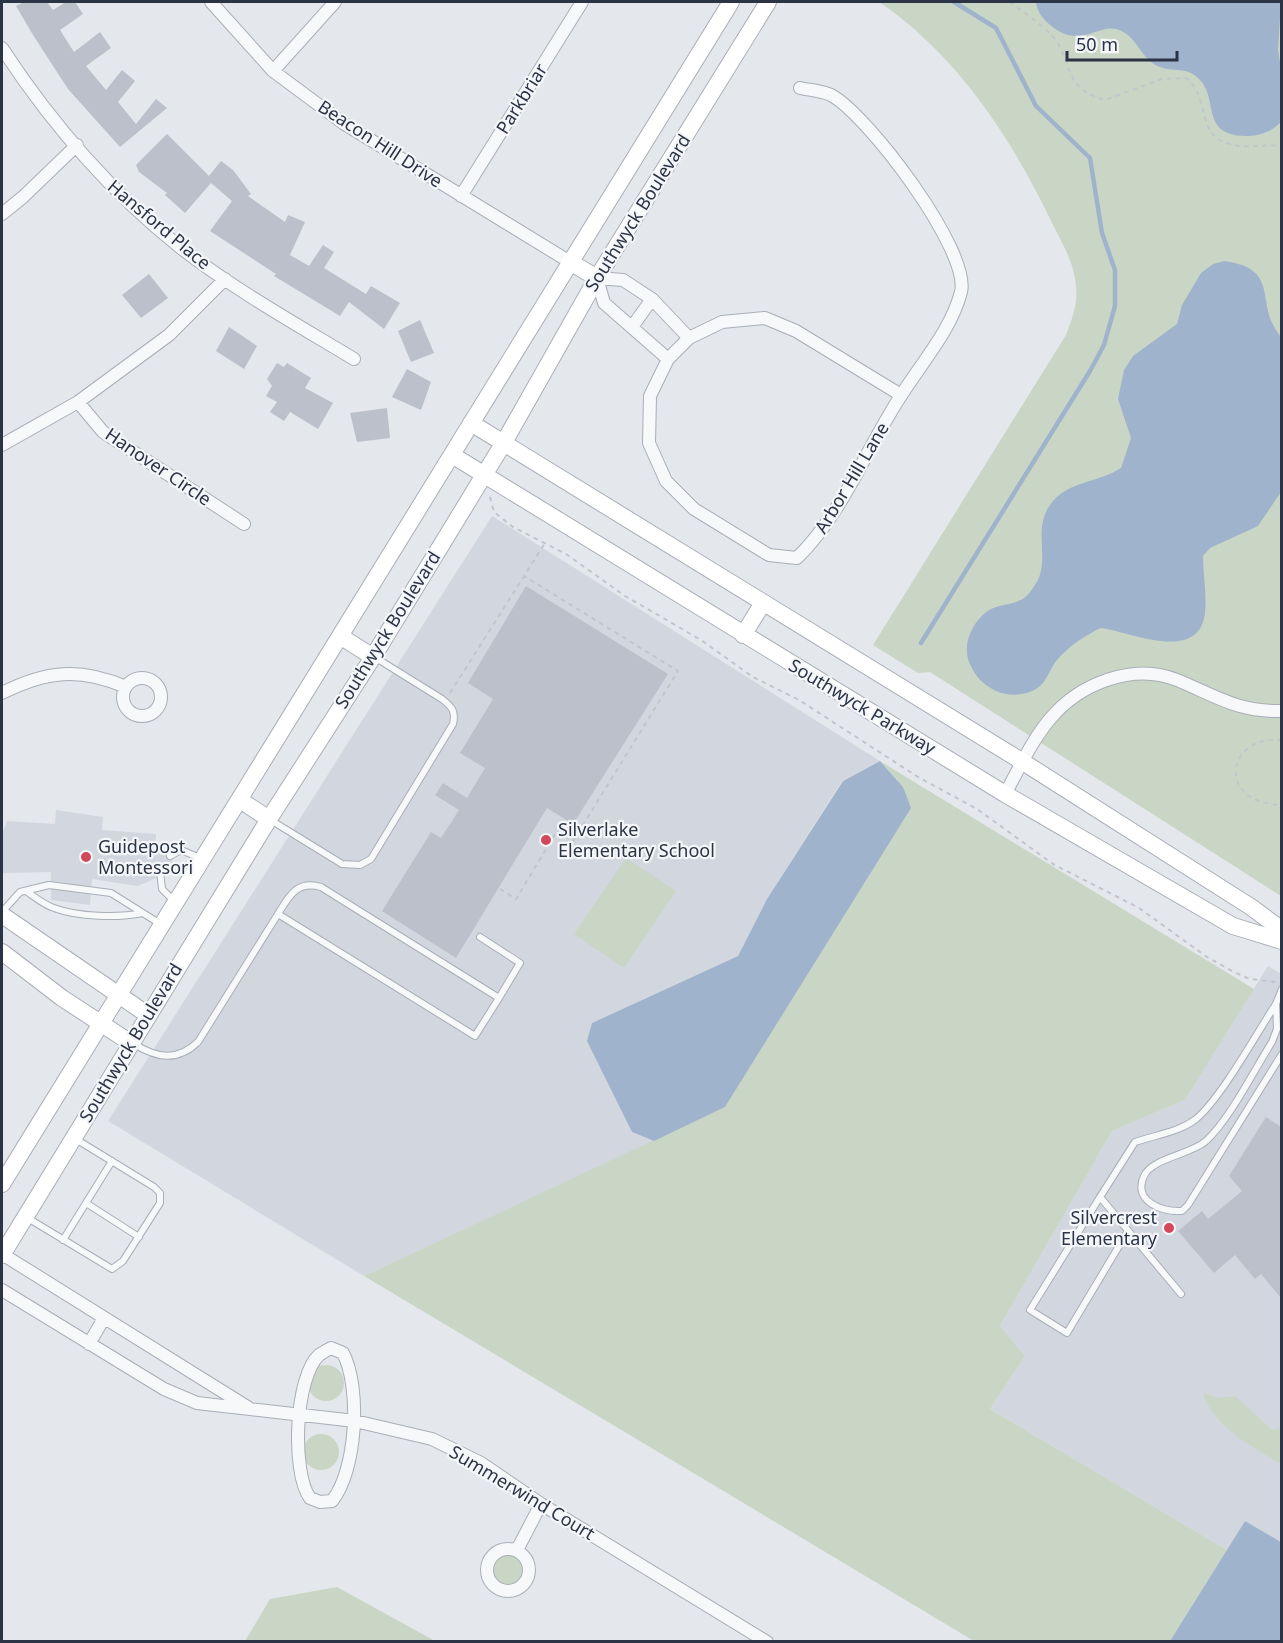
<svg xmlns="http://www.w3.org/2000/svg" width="1283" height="1643" font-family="'Noto Sans',sans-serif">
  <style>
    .built { fill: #d2d6de }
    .green { fill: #c9d6c5 }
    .water { fill: #9fb4cc }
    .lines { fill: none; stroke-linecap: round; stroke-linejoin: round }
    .stream { stroke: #9fb4cc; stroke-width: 4.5 }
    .building { fill: #bbc0ca }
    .lane-casing { stroke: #a9aeb7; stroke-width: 8 }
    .street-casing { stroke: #a9aeb7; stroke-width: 14 }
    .secondary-casing { stroke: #a9aeb7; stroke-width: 18 }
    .path { stroke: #c2c5cb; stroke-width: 2; stroke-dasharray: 4.5 4.5; stroke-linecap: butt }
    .lane { stroke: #f7f8fa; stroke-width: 6 }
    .street { stroke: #f7f8fa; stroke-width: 12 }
    .secondary { stroke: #fff; stroke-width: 16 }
    .poi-dot { fill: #d1495b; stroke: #f4f6f9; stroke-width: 2 }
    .labels { text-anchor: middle; stroke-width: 4.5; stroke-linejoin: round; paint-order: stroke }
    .street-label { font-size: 18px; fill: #2b3445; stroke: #f4f6f9 }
    .poi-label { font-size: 18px; fill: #2b3445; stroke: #f4f6f9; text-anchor: start }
  </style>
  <rect width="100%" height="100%" fill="#e4e7ec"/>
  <path class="built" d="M492,516l388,245 -38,20 -75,118 -29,57 -146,67 40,109 22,9 -290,135 -256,-155z
    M56,810l47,7 -1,13 54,4 -1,21 5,-3 13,6 -4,15 -32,13 -45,-7 -2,26 -39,-5v-28l-49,1v-39l5,-13 48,3z
    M1268,966l13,8v568l-36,-21 -18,29 -237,-141 35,-53 -25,-30 112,-195 73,-31z"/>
  <path class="green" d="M879,2h402v894l-351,-224 -12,1 -45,-28 193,-310c6,-16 12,-31 10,-48 -1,-23 -14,-44 -24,-64 -41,-86 -95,-168 -173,-221z
    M880,761l374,228 -69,111 -73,31 -112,195 25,30 -35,53 237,141 -57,91h-196l-610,-365 361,-169 173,-326z
    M626,858l50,33 -52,77 -50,-34z
    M308 1383a18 18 0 1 1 36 0a18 18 0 1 1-36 0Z
    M1203,1393l17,5 15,-2 37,34 9,-2v36c-29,-18 -67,-36 -78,-71z
    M303 1452a18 18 0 1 1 36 0a18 18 0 1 1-36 0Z
    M493 1568a18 18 0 1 1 36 0a18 18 0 1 1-36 0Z
    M337,1587l98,54h-190l25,-42z"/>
  <path class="water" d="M1036,2h245l-3,48 3,18v54c-10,10 -21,14 -36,14 -46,-1 -25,-38 -47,-58 -11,-11 -25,-6 -38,-11 -17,-6 -21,-25 -35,-34 -24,-17 -42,21 -76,-9 -7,-6 -12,-13 -13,-22z
    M1224,261c59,8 29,43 57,76v155l-23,34 -48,22 -7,8c0,19 4,38 2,57 -6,51 -74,19 -104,15 -17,8 -32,18 -44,32 -9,11 -10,25 -25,31 -12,5 -24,5 -36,0 -14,-7 -21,-15 -27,-29 -7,-19 4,-41 20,-52 10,-6 25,-5 35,-12 5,-3 11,-13 14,-18 11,-25 -5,-51 12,-75 16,-24 48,-22 71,-37l10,-30 -13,-39 6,-29 9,-14 44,-32 5,-19 19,-32 12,-9z
    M880,761l23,26 8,21 -186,299 -71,34 -22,-9 -45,-91 5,-18 146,-67 29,-57 76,-118z
    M1245,1521l36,21v99h-111z"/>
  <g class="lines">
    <path class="stream" d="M921,643l169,-272 14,-26 11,-39v-36l-13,-37 -12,-75 -54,-52 -40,-78 -42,-26"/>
  </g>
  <path class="building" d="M24,2h23l6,8 13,-8h9l8,12 -23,16 14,22 26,-20 11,16 -25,18 20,24 16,-20 13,11 -17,21 18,22 20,-25 11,9 -47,39 -52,-58 -35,-54 -17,-29z
    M167,134l42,42 12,-15 12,9 18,24 -3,2 37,26 3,-7 17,7 -15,33 19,11 14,-21 11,7 -10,16 42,26 5,-8 29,17 -16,26 -35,-27 -9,14 -66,-40 2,-2 -66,-43 22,-30 -21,-18 -26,30 -20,-18 2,-2 -28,-21 -3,-7z
    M149,274l19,24 -27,20 -19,-23z
    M420,320l14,33 -23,9 -13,-31z
    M229,327l28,19 -13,23 -28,-18z
    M277,363l7,4 3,-4 24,15 -6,10 28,15 -15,26 -28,-17 -6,9 -14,-9 7,-10 -11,-6 6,-10 -5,-7z
    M407,369l24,13 -10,28 -29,-13z
    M387,408l3,30 -33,4 -7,-29z
    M526,586l142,88 -95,150 -26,-16 -91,150 -74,-47 49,-79 10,6 18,-28 -24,-15 8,-12 24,15 18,-30 -25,-15 33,-54 -25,-16z
    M1266,1117l15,10v171l-20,-24 -6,5 -20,-24 -21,18 -36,-42 24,-20 6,8 34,-28 -13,-15z"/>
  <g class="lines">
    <g class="lane-casing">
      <path id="lane" d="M269,819l73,45 18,1 11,-6 82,-135c3,-13 -1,-17 -11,-25l-66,-41
        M170,856l11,-6 19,8
        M160,871l2,18 12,12
        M26,891c9,6 18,14 28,17 24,9 64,10 89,5
        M2,912l18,-20 29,-7 62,8 51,32
        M480,937l40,26 -21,35
        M1276,1004l1,25 -5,13c-18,28 -42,77 -66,99 -16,14 -54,17 -62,35 -12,26 19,36 38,35l6,-6 94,-151
        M134,1044c23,14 43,18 64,-2l80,-128c11,-18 19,-34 43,-27l178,111 -24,38 -197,-122
        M1100,1197l-70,113 37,23 61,-102
        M86,1203l53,34
        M26,1217l86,52 11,-8 37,-58v-10l-6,-6 -80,-49
        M63,1240l49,-79
        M1181,1294l-81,-97 35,-55c21,-7 44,-10 61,-23 26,-22 60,-85 80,-115l6,-15"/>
    </g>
    <g class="street-casing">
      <path id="street" d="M211,2l62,69 70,52 227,139
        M2,48c49,75 109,144 179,200 54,42 115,76 173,111
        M273,71l62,-69
        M800,88c9,2 22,3 31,7 36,19 140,156 130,197 -10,38 -38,69 -59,102 -35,53 -59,119 -105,164l-28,-3 -75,-46 -28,-28 -17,-38 1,-47 18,-37 21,-21 33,-16 43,-4 31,13 105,64
        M461,196l121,-194
        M2,214l21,-17 54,-52
        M632,327l20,-28
        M668,359l-64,-56 -7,-25 26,2 29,19 37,39
        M78,402l25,30 141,92
        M2,445l76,-43 91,-67 56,-56
        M123 697a19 19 0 1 1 38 0a19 19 0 1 1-38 0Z
        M2,693c44,-22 77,-26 124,-6
        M1005,794c14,-25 27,-54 45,-75 29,-35 83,-57 127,-39 39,16 60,32 105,31
        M2,1254l247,154
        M2,1290l162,99 33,14 158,18 77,18 49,24 60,41 226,138
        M89,1344l15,-26
        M331,1348l12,5c18,34 14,117 -11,148l-12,1 -10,-4c-19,-26 -15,-121 9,-143 3,-2 8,-5 12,-7z
        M487 1570a21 21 0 1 1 42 0a21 21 0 1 1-42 0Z
        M517,1550l24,-46"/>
    </g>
    <g class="secondary-casing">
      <path id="secondary" d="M570,262l27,16
        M471,423l552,339 228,145 31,23
        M452,455l553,339 228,132 49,15
        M743,635l20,-32
        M340,636l33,21
        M240,800l29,19
        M2,915l146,100
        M2,952l60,46 69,45
        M2,1184l729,-1182
        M2,1255l267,-436 104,-162 130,-213 94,-166 171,-276"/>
    </g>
    <path class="path" d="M1010,2c13,10 39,27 47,40 17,29 9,47 48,58l57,-21 24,-1c25,19 9,58 44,66 17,5 34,0 52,2
      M490,497l4,15 19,15 53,27 59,42 76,44 52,37 46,23 119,77 59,32 76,55 86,44 68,49 27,15 16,7 26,3
      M450,693l95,-150
      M1282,740c-46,-5 -62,42 -28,59 8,4 19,5 28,7
      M500,889l16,10 41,-68 16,10 105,-170 -154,-95"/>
    <use href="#lane" class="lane"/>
    <use href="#street" class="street"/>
    <use href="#secondary" class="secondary"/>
  </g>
  <g class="poi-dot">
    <circle cx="546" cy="840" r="6"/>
    <circle cx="86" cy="857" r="6"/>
    <circle cx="1169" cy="1228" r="6"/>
  </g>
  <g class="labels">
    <g class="street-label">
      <text transform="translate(522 99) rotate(-58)" y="6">Parkbriar</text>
      <text transform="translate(380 144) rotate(33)" y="6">Beacon Hill Drive</text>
      <text transform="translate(638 213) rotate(-58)" y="6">Southwyck Boulevard</text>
      <text transform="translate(159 225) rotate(40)" y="6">Hansford Place</text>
      <text transform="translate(158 467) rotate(34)" y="6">Hanover Circle</text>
      <text transform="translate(852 478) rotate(-59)" y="6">Arbor Hill Lane</text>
      <text transform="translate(388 630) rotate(-58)" y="6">Southwyck Boulevard</text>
      <text transform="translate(862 707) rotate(31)" y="6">Southwyck Parkway</text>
      <text transform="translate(131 1043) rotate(-59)" y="6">Southwyck Boulevard</text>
      <text transform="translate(522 1493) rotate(31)" y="6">Summerwind Court</text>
    </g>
    <g class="poi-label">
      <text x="558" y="836">Silverlake<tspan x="558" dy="21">Elementary School</tspan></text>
      <text x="98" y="853">Guidepost<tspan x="98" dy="21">Montessori</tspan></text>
      <text x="1157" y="1224" text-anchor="end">Silvercrest<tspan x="1157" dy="21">Elementary</tspan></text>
    </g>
  </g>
  <rect width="1283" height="1643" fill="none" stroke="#2b3445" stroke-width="6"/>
  <path d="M1067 51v9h110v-9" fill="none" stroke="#2b3445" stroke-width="3"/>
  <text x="1076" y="51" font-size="18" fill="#2b3445" stroke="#f4f6f9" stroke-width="4.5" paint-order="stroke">50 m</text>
</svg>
